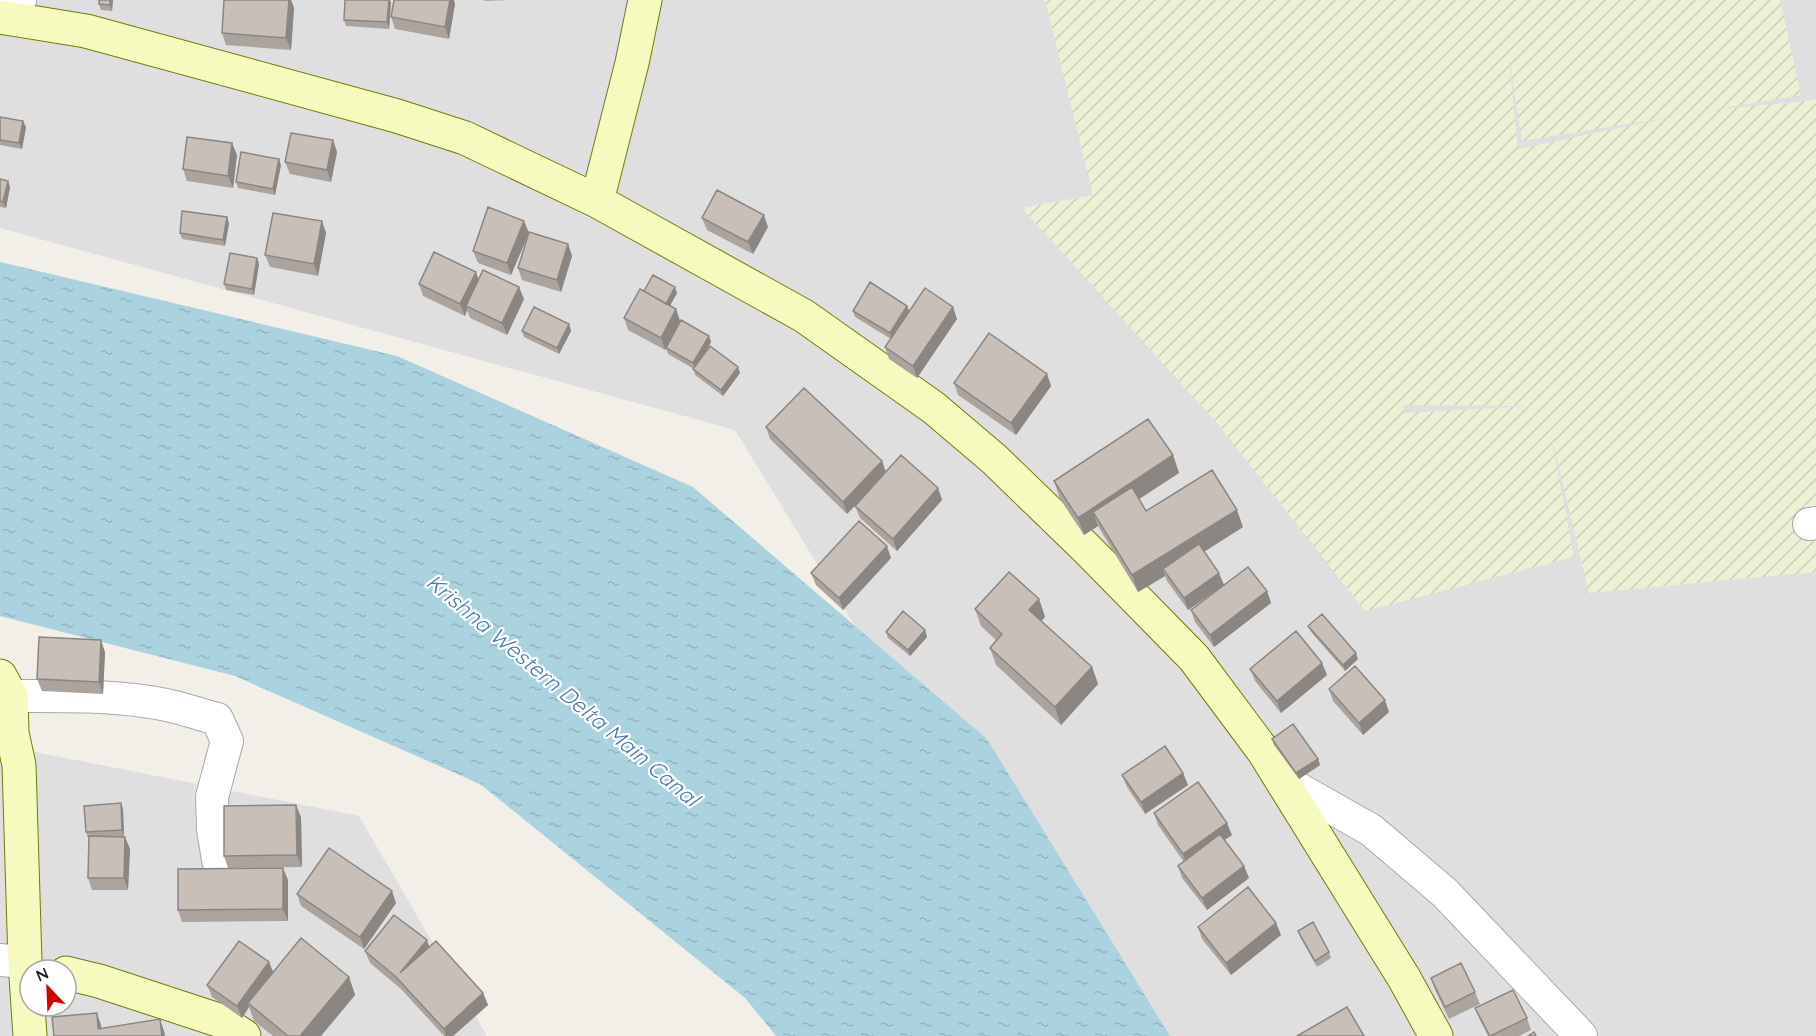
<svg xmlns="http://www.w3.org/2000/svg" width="1816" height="1036" font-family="Quicksand,sans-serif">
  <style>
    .residential { fill: #e0dfdf; fill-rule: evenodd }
    .farmland { fill: url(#farmland-furrows); fill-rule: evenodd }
    .water { fill: url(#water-ripples) }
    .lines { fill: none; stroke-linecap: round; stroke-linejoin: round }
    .street-casing { stroke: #a9a9a9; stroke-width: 34 }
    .secondary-casing { stroke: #707d05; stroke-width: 35 }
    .street { stroke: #fff; stroke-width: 32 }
    .secondary { stroke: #f7fabf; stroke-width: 33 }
    .wall { fill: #aba49e }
    .shaded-wall { fill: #8b8681 }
    .building { fill: #c7bfb8; stroke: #8b8681; stroke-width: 1.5 }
    .labels { text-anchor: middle; stroke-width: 4.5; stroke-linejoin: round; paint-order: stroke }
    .water-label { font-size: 22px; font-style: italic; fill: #4a7aab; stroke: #fff }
  </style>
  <defs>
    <pattern id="farmland-furrows" width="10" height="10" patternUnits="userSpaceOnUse" patternTransform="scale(1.5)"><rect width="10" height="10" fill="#eef0d5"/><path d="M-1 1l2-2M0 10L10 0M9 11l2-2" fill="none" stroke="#ccceb7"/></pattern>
    <pattern id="water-ripples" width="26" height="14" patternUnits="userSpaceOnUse" patternTransform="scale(1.5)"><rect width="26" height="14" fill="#aad3df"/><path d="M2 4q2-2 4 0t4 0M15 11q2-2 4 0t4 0" fill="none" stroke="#92b5bf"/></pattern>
  </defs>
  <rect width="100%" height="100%" fill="#f2efe9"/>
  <path class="residential" d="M0,0h1816v1036h-710l-371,-606 -735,-202z
    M0,745l359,71 128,220h-487zM30,970h36v36h-36z"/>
  <path class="farmland" d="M1045,0h735l21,95 -88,15 103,-10v472l-227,21 -40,-167 25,131 -209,54 -149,-189 -194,-214 71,-13zM1508,51l14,90 155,-25 -159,33zM1403,405h1l126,1 -125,7z"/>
  <path class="water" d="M0,262l397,94 296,131 294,252 183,297h-394l-31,-38 -265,-214 -245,-108 -235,-60z"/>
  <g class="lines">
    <g class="street-casing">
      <path id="street" d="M0,10l20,-10
        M1809,524l7,-1
        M11,696c46,0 93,-1 139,6 23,3 45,11 67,17l10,22 -15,56 1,32 5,31
        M1281,779l90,51 74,63 136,143
        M0,960l25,2"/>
    </g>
    <g class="secondary-casing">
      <path id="secondary" d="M0,17l86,14 311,85 68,22 132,63 207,115 130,92 60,51 94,91 106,108 70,94 140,226 32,58
        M597,201l35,-138 13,-63
        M0,676l11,20 1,37 7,32 6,197 5,74
        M66,973l33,8 122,40 23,15"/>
    </g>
    <use href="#street" class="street"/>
    <use href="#secondary" class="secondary"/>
  </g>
  <path class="wall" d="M113,0l-1,11 -11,-1 -2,-6z
    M224,0h67l3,8 -3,42 -65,-5 -4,-12z
    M484,0h27l-26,1z
    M391,2l-2,27 -43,-3 -2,-6z
    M455,4l-6,35 -54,-10 -4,-12z
    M0,117l26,10 -4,22 -22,-4z
    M333,140l4,12 -6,30 -41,-8 -5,-12z
    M237,155l-4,33 -46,-7 -4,-12z
    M281,165l-6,30 -37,-7 -2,-6z
    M0,179l8,2 2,6 -4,21 -6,-1z
    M702,218l66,9 -15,27 -46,-24z
    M322,221l4,12 -8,43 -48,-9 -5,-12z
    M524,221l5,12 -18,42 -33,-12 -5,-12z
    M229,223l-4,23 -43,-7 -2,-6z
    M568,244l4,12 -11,36 -39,-12 -4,-12z
    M259,264l-5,31 -28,-5 -2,-6z
    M478,280l46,19 -17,36 -37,-17 -3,-8 -2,6 -42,-20 -4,-12z
    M644,291l33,2 -7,13 6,3 4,12 29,15 2,6 -8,14 37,17 -17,23 -28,-21 -1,-6 -26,-15 -2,-6 -1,2 -37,-20 -4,-12z
    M853,311h56l48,8 -40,59 -28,-19 -4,-12 6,-8 -36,-22z
    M569,324l2,7 -12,23 -35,-17 -2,-6z
    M1047,374l4,12 -35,49 -58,-40 -4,-12z
    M766,427l116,34 4,11 52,16 4,12 -45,51 -37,-33 -5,-12 12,-13 -20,21 -77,-75z
    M1173,455l6,18 -40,26 7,12 97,16 -39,25 20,33 -36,25 -21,-29 -2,-5 -27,16 -40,-66 -14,9 -24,-36 -6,-18z
    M891,558l-48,52 -27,-25 -5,-12z
    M1267,591l4,12 -57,44 -19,-25 -4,-12z
    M1039,599l6,18 -4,4 51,46 6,17 -37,41 -65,-60 -6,-17 6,-8 -15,-14 -6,-17z
    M1308,626l50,33 -13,12 -34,-39z
    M925,630l2,7 -17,19 -22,-18 -2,-6z
    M105,652l-2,42 -61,-3 -5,-12z
    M1322,663l5,12 -46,38 -26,-32 -5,-12z
    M1329,689l60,23 -26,23 -30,-34z
    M1272,739l46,20 2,6 -21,14 -25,-34z
    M1183,773l5,12 -43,29 -18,-27 -5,-12z
    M121,803l2,6 1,27 6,13 -2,41h-36l-4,-12 1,-40h-1l-2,-6z
    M1154,813l78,22 -8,5 20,26 5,12 -42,32 -25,-32 -4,-12 6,-4 -26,-37z
    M301,817l1,50 -74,1 -4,-12z
    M288,880v41l-106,1 -4,-12z
    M297,894l99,9 -32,46 -63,-43z
    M1276,923l5,12 -50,40 -29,-36 -4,-12z
    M1298,931l31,21 2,6 -14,9 -17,-30z
    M429,947l54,46 5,12 -35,31h-9l-43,-47 -31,-26 -5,-12z
    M269,962l4,10 76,5 6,18 -34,41h-48l-19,-15 -5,-14 -7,11 -30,-21 -5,-12z
    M1431,978l44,14 5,12 -31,15 -14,-29z
    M1475,1008l52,10 4,12 -12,6h-31l-8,-16z"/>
  <path class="shaded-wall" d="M110,0h3l-1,11 -2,-6z
    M289,0h2l3,8 -3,42 -5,-12z
    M389,0h1l1,2 -2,27 -2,-7z
    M450,0h4l1,4 -6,35 -4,-12z
    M23,121l3,6 -4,22 -3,-6z
    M333,140l4,12 -6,30 -4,-12z
    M232,143l5,12 -4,33 -5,-12z
    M279,159l2,6 -6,30 -2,-6z
    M8,181l2,6 -4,21 -3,-6z
    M764,215l4,12 -15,27 -5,-12z
    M227,217l2,6 -4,23 -2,-6z
    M322,221l4,12 -8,43 -4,-12z
    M524,221l5,12 -18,42 -4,-12z
    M568,244l4,12 -11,36 -4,-12z
    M257,258l2,6 -5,31 -2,-6z
    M476,272l4,12 -14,22 1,4 -2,6 -5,-12z
    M519,287l5,12 -17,36 -5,-12z
    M675,287l2,6 -11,20 -2,-7z
    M907,306l3,6 -18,27 -2,-6z
    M953,307l4,12 -40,59 -4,-12z
    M676,309l4,12 -15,29 -4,-12z
    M569,324l2,7 -12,23 -2,-6z
    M709,336l2,6 -16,28 -2,-7z
    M738,367l2,6 -17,23 -2,-6z
    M1047,374l4,12 -35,49 -5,-12z
    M1173,455l6,18 -78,51 -8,-12 5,14 -14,9 -6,-17z
    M882,461l4,12 -39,41 -4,-12z
    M938,488l4,12 -45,51 -4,-12z
    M1237,510l6,17 -76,48 -4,-6 2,7 -27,16 -6,-17z
    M887,546l4,12 -48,52 -4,-12z
    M1219,573l5,12 -36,25 -4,-12z
    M1267,591l4,12 -57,44 -4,-12z
    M1039,599l6,18 -9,10 -7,-17z
    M925,630l2,7 -17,19 -2,-6z
    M101,640l4,12 -2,42 -4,-12z
    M1356,653l2,6 -13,12 -2,-6z
    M1322,663l5,12 -46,38 -4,-12z
    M1092,667l6,17 -37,41 -6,-18z
    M1385,700l4,12 -26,23 -4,-12z
    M1318,759l2,6 -21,14 -3,-6z
    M1183,773l5,12 -43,29 -4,-12z
    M121,803l2,6 1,27 -2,-6z
    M296,805l5,12 1,50 -5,-12z
    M1227,823l5,12 -45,31 -4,-12z
    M125,837l5,12 -2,41 -4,-12z
    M1244,866l5,12 -42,32 -5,-12z
    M283,868l5,12v41l-5,-12z
    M392,891l4,12 -32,46 -4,-12z
    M1276,923l5,12 -50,40 -5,-12z
    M427,940l4,12 -31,21z
    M269,962l5,12 -26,29 1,4 -7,11 -5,-12z
    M349,977l6,18 -34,41h-21z
    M483,993l5,12 -35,31h-7l-2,-7z
    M97,1013l4,12 1,11 -4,-7z
    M160,1019l4,12 1,5h-3z"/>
  <path class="building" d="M99,0h11v5l-11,-1z
    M224,0h65l-3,38 -64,-5z
    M345,0h44l-2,22 -43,-2z
    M394,0h56l-5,27 -54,-10z
    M0,117l23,4 -4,22 -19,-3z
    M291,133l42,7 -6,30 -42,-8z
    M187,137l45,6 -4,33 -45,-7z
    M241,152l38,7 -6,30 -37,-7z
    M0,179l8,2 -5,21 -3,-1z
    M717,190l47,25 -16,27 -46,-24z
    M488,207l36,14 -17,42 -34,-12z
    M182,211l45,6 -4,23 -43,-7z
    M273,213l49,8 -8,43 -49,-9z
    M529,232l39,12 -11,36 -39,-12z
    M434,252l42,20 -16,32 -41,-20z
    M230,253l27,5 -5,31 -28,-5z
    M483,270l36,17 -17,36 -36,-17z
    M653,275l22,12 -9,17 -22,-13z
    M870,282l37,24 -17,27 -37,-22z
    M925,288l28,19 -40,59 -28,-19z
    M640,289l36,20 -15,29 -37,-20z
    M534,307l35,17 -12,24 -35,-17z
    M681,320l28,16 -16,27 -27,-15z
    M989,333l58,41 -36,49 -57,-40z
    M710,346l28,21 -17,23 -28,-21z
    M804,388l78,73 -39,41 -77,-75z
    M1148,419l25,36 -95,63 -24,-37z
    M901,455l37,33 -45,51 -38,-33z
    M1212,470l25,40 -105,65 -39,-63 39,-25 14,24z
    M859,521l28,25 -48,52 -28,-25z
    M1199,544l20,29 -35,25 -21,-29z
    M1248,567l19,24 -57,44 -19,-25z
    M1009,572l30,27 -10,11 63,57 -37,40 -65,-59 12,-14 -27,-25z
    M903,611l22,19 -17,20 -22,-18z
    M1322,614l34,39 -13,12 -35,-39z
    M1296,631l26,32 -45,38 -27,-32z
    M39,637l62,3 -2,42 -62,-3z
    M1355,666l30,34 -26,23 -30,-34z
    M1293,724l25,35 -22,14 -24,-34z
    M1165,746l18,27 -42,29 -19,-27z
    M1198,782l29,41 -44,31 -29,-41z
    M121,803l1,27 -36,2 -2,-26z
    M296,805l1,50 -73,1v-50z
    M1220,834l24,32 -42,32 -24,-32z
    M89,836l36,1 -1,41h-36z
    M329,848l63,43 -32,46 -63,-43z
    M283,868v41l-105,1v-41z
    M1248,887l28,36 -50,40 -28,-36z
    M394,915l33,25 -27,33 36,-32 47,52 -39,36 -48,-52 -31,-26z
    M1313,922l16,30 -14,9 -17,-30z
    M301,938l48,39 -49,59h-12l-40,-33z
    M239,941l30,21 -32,44 -30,-21z
    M1461,963l14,29 -30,15 -14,-29z
    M1513,990l14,28 -37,18 -15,-28z
    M1347,1007l17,29h-67z
    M97,1013l1,16 62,-10 2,17h-108l-2,-19z
    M1534,1032l2,4h-8z"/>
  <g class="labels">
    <g class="water-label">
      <text transform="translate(563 690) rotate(40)" y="8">Krishna Western Delta Main Canal</text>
    </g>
  </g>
  <g transform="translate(48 988) rotate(337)"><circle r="28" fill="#ffffff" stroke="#a7a7a7" stroke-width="1.5"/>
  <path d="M0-4.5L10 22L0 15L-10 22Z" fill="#d40000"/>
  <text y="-9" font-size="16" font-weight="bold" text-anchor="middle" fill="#222222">N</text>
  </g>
</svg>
